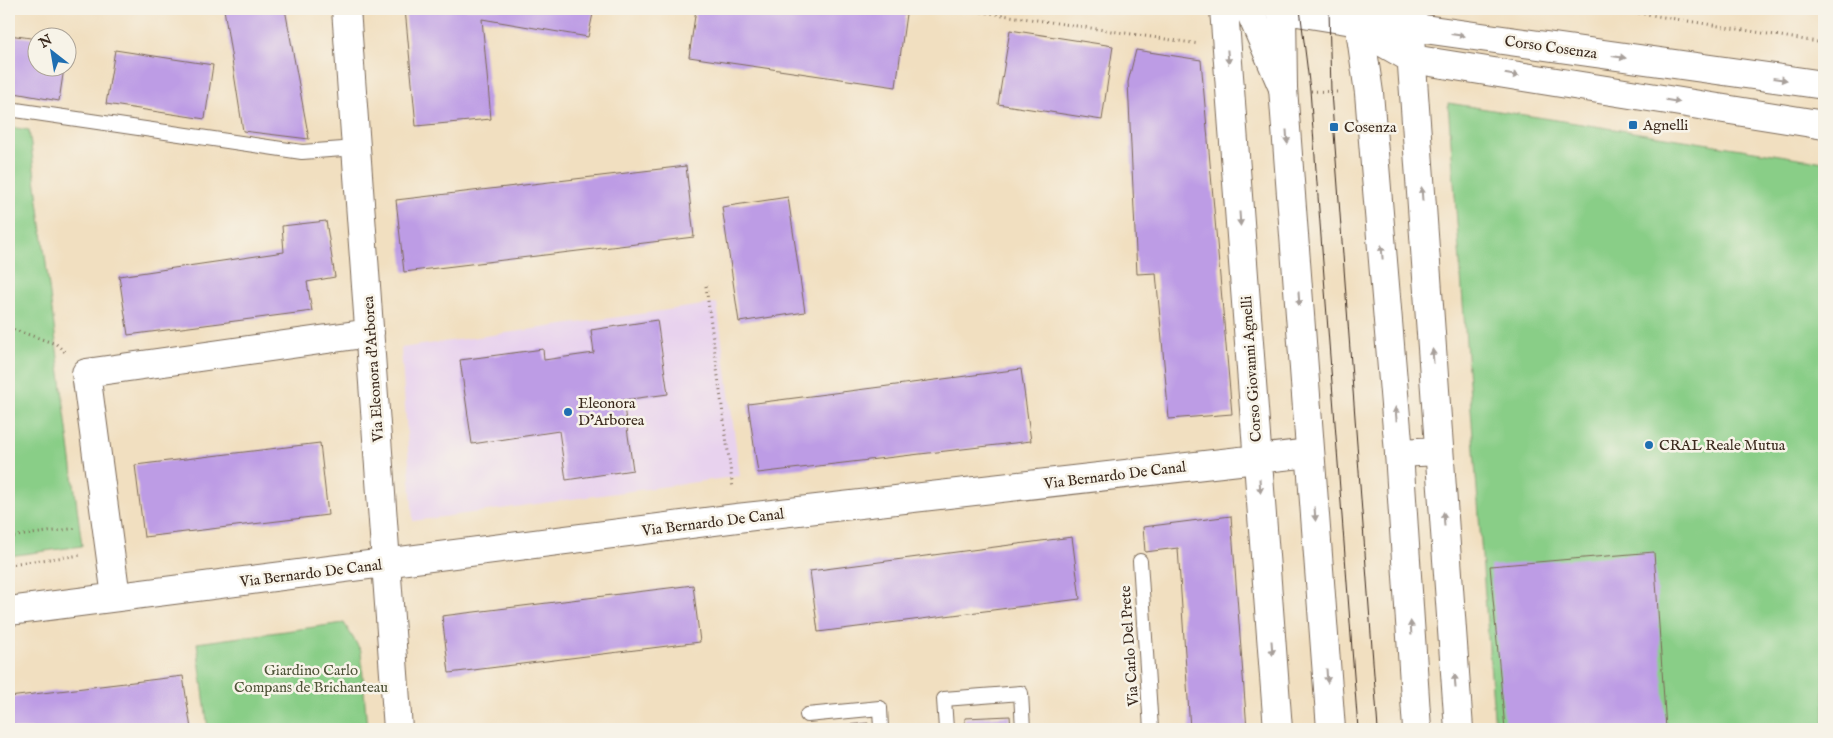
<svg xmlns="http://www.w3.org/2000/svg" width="1833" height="738" font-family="'IM FELL English',serif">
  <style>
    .built { fill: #e8d2ee }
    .green { fill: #89ce87; stroke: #627c52 }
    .building { fill: #bd9ce5 }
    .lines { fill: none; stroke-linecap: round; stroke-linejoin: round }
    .lane-casing { stroke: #7b6957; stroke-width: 16 }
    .street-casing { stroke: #7b6957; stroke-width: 30 }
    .primary-casing { stroke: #7b6957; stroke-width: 30 }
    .path { stroke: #7b6957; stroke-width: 3; stroke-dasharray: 1 4; stroke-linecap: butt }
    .lane { stroke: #fff; stroke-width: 14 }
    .street { stroke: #fff; stroke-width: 28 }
    .primary { stroke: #fff; stroke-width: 28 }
    .tram { stroke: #3b2a1e; stroke-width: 1 }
    .oneway { fill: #a79f9a }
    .poi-dot { fill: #1f6fb2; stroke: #f7f3e8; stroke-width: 2 }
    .labels { text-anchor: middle; stroke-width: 5; stroke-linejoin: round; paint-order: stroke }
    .street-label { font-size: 15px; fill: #3b2a1e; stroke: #f7f3e8 }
    .poi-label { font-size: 15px; fill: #3b2a1e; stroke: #f7f3e8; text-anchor: start }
    .park-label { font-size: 15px; fill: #4e5338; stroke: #f7f3e8 }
  </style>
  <rect width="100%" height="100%" fill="#f7f3e8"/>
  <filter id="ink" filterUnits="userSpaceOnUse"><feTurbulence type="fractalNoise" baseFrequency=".02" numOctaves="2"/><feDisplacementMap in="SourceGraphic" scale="10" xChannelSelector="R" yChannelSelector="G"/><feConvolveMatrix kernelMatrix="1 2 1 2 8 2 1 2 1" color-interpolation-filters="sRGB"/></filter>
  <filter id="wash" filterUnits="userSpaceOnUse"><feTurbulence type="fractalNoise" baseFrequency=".0096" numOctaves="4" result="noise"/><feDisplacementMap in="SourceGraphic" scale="20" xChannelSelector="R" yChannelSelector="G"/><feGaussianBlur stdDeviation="1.12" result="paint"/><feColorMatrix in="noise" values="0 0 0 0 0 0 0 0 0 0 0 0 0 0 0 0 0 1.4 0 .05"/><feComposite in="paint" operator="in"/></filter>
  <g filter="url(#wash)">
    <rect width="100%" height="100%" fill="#f1dfc0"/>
    <path class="built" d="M717,303l23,173 -327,45 -12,-173z"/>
    <path class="green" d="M1448,103l376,59v567h-329z
      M9,127l20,3 53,416 -73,10z
      M344,623l17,28 6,78h-159l-11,-86z"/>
    <g id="blocks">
      <path class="building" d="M224,9h61l24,130 -66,-8z
        M405,9h189l-6,28 -106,-18 9,100 -75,7z
        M696,9h179l31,5 -10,73 -207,-30z
        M1010,30l103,16 -11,74 -104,-16z
        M9,35l29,4v29h26l-5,33 -50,-9z
        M115,50l98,15 -8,54 -99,-15z
        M1136,50l65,10 31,354 -63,5 -13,-146 -19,1 -9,-192z
        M686,166l8,71 -290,35 -8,-72z
        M788,197l17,115 -66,10 -17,-115z
        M326,221l9,56 -28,5 5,29 -184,24 -9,-59 165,-24 -2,-26z
        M657,320l11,74 -45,6 10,70 -67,10 -7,-49 -87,13 -12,-84 83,-11 1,11 50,-7 -3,-23z
        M1021,369l10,72 -273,32 -10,-69z
        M320,443l8,72 -184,22 -9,-72z
        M1231,516l16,213h-57l-12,-181 -33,4 -2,-25z
        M1072,537l8,62 -262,33 -8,-61z
        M1654,552l12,177h-161l-15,-163z
        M693,585l7,57 -251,31 -7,-57z
        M183,676l8,53h-182v-32z
        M1010,716l1,13h-46v-11z
        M868,723v6h-53v-1z"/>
    </g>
  </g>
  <g filter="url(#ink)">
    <use href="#blocks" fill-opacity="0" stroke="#7b6957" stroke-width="1"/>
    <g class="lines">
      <g class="lane-casing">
        <path id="lane" d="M9,109l293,43 55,-4
          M1140,561l11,168
          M807,715l73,-7 1,21
          M946,729l-2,-30 77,-6 2,36"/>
      </g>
      <g class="street-casing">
        <path id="street" d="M346,9l52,720
          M1224,9l54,720
          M1249,9l34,79
          M1408,9l51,720
          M1359,22l18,17 35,20 412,66
          M1399,453l40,-2
          M116,597l-30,-224 284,-40
          M9,611l728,-93 573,-65"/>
      </g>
      <g class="primary-casing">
        <path id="primary" d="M1279,9l80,13 51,5 414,58
          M1282,9l1,79 48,641
          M1353,9l6,13 10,71 30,360 18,276"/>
      </g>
      <path class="path" d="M962,9l237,35
        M1614,9l210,34
        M1311,91l28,1
        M706,286l27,203
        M9,328l47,16 10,9
        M9,537l69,-9
        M9,564l73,-9"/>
      <use href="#lane" class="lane"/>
      <use href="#street" class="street"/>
      <use href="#primary" class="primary"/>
      <path class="tram" d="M1300,9l10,81 48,639
        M1329,9l2,83 47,637"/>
    </g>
    <defs><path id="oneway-solid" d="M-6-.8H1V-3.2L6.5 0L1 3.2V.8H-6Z" transform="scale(1.25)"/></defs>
    <g class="oneway">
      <use href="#oneway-solid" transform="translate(1458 35) rotate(8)"/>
      <use href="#oneway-solid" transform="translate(1228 57) rotate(85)"/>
      <use href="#oneway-solid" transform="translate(1619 57) rotate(8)"/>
      <use href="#oneway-solid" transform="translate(1512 75) rotate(9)"/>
      <use href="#oneway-solid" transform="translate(1780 79) rotate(8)"/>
      <use href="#oneway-solid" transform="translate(1673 101) rotate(9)"/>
      <use href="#oneway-solid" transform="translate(1287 137) rotate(86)"/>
      <use href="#oneway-solid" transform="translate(1422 194) rotate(-94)"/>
      <use href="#oneway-solid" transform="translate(1240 219) rotate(86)"/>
      <use href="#oneway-solid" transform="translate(1382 252) rotate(-95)"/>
      <use href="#oneway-solid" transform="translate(1299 299) rotate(86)"/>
      <use href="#oneway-solid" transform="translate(1433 356) rotate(-94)"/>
      <use href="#oneway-solid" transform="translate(1396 414) rotate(-95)"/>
      <use href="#oneway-solid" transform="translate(1260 486) rotate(86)"/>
      <use href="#oneway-solid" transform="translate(1315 514) rotate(86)"/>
      <use href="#oneway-solid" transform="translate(1444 519) rotate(-94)"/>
      <use href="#oneway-solid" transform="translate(1411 628) rotate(-93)"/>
      <use href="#oneway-solid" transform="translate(1272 648) rotate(86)"/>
      <use href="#oneway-solid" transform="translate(1327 676) rotate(86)"/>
      <use href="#oneway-solid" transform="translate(1455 681) rotate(-94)"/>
    </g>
  </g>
  <g class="poi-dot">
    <rect x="1628" y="120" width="10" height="10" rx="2.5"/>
    <rect x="1329" y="122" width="10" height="10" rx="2.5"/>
    <circle cx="568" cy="412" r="5"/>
    <circle cx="1649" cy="445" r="5"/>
  </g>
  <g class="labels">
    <g class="street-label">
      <text transform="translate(1551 47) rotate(8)" y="5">Corso Cosenza</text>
      <text transform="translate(373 369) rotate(-94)" y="5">Via Eleonora d'Arborea</text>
      <text transform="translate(1251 369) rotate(-94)" y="5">Corso Giovanni Agnelli</text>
      <text transform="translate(1115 475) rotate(-7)" y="5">Via Bernardo De Canal</text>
      <text transform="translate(713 522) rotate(-7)" y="5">Via Bernardo De Canal</text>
      <text transform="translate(311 573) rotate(-7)" y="5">Via Bernardo De Canal</text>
      <text transform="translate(1129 646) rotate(-94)" y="5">Via Carlo Del Prete</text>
    </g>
    <g class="poi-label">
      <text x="1643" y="130">Agnelli</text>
      <text x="1344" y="132">Cosenza</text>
      <text x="578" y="408">Eleonora<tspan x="578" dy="17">D’Arborea</tspan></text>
      <text x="1659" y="450">CRAL Reale Mutua</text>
    </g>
    <g class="park-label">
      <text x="311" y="675">Giardino Carlo<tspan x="311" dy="17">Compans de Brichanteau</tspan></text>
    </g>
  </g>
  <rect width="1833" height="738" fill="none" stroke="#f7f3e8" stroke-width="30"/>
  <g transform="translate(52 52) rotate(329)"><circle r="24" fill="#f7f3e8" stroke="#aca397"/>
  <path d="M0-4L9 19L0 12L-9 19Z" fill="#1f6fb2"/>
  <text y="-8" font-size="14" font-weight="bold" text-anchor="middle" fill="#3b2a1e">N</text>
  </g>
</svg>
